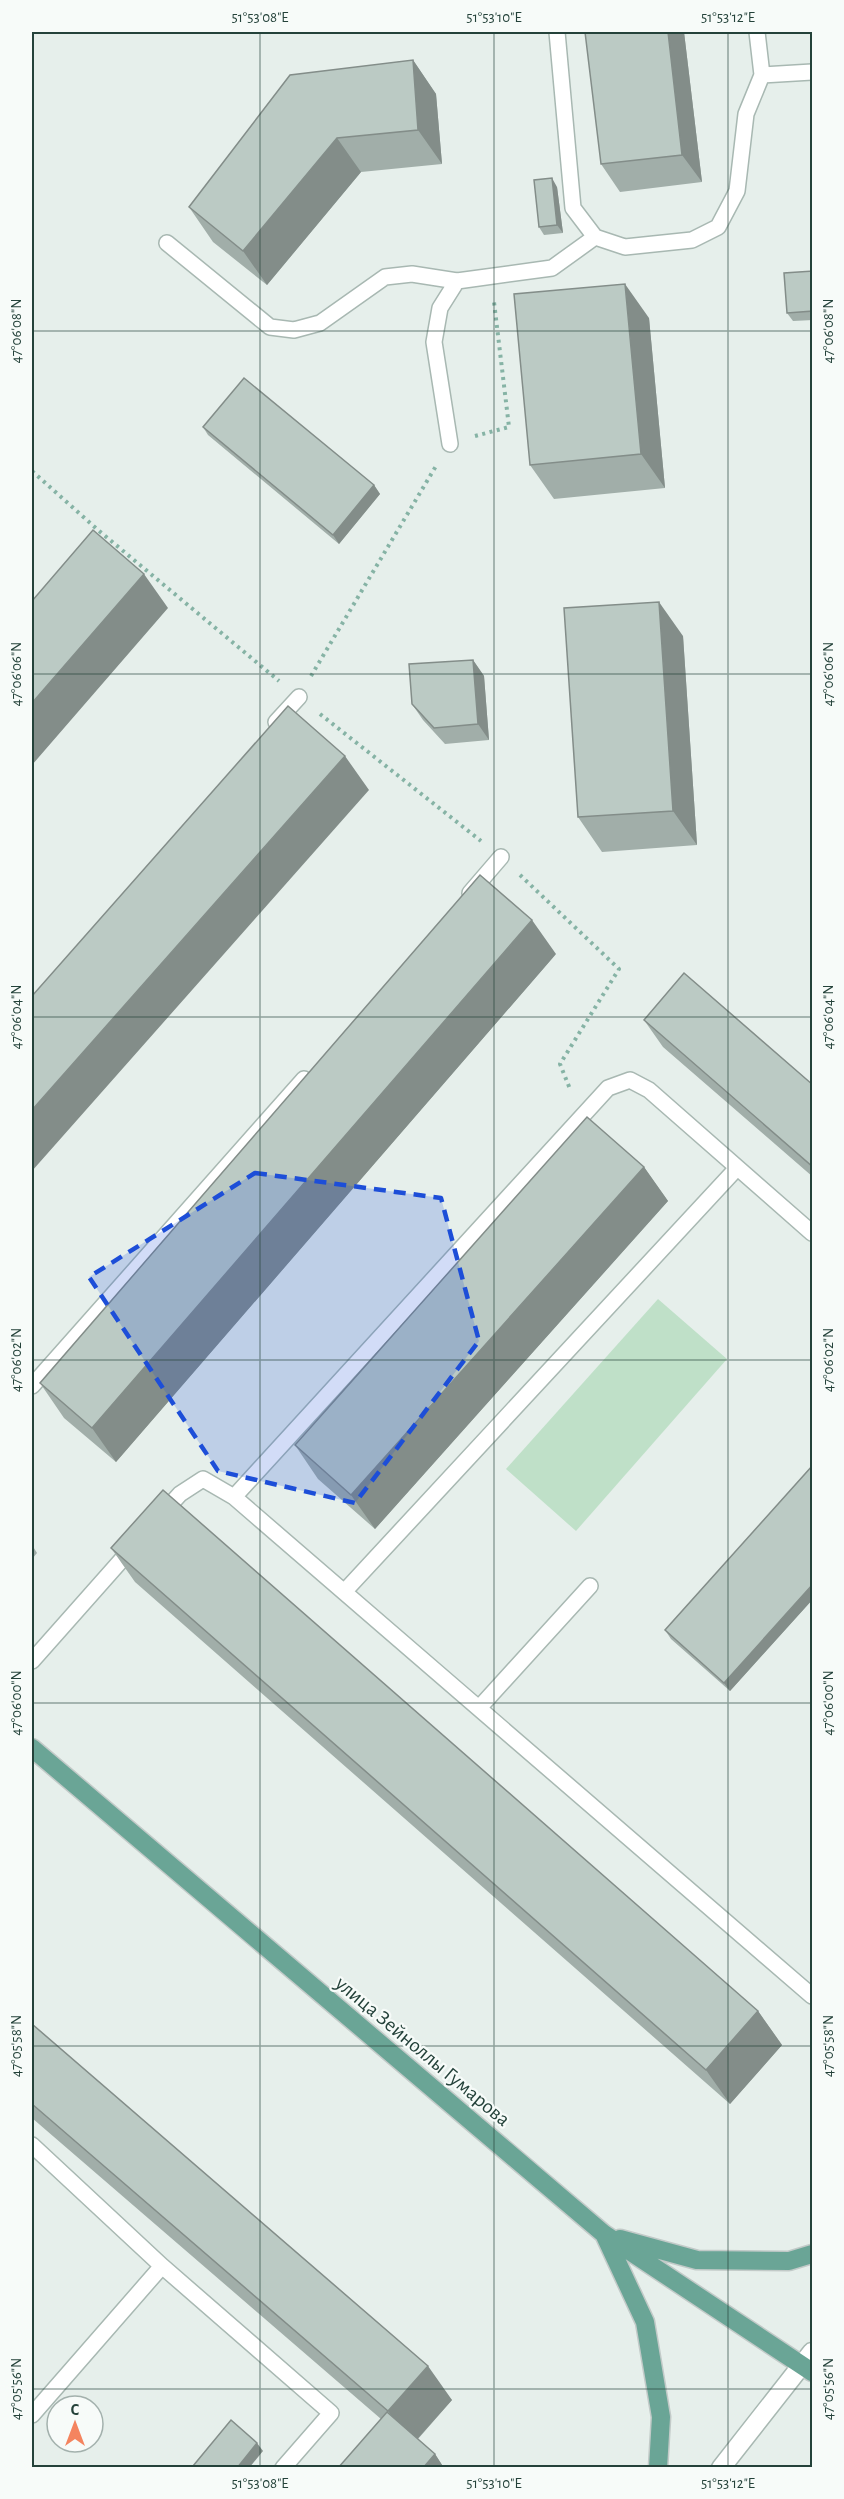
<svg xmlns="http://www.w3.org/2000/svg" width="844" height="2499" font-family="'Alegreya Sans',sans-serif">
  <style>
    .green { fill: #bfe0c8 }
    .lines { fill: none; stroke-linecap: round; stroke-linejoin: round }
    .service-casing { stroke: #a8b8b2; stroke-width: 18 }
    .tertiary-casing { stroke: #a8b8b2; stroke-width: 21 }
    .primary-casing { stroke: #c2cac8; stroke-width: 21 }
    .path { stroke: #86b3a5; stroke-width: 4; stroke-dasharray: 3 4.5; stroke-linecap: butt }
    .service { stroke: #fff; stroke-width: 15 }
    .tertiary { stroke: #fff; stroke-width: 18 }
    .primary { stroke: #6aa596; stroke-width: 18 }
    .wall { fill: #a1aea9 }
    .shaded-wall { fill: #838d89 }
    .building { fill: #bbcac4; stroke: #838d89; stroke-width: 1.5 }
    .marked { fill: #1d4ed8; fill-opacity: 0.2; stroke: #1d4ed8; stroke-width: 4.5; stroke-dasharray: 12 8; stroke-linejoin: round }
    .ticks { fill: none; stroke: #24423a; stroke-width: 1.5; stroke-opacity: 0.45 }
    .labels { text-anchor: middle; stroke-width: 4.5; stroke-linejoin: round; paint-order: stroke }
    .street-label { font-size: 21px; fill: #24423a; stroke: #f7fbf9 }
    .neatline { fill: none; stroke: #24423a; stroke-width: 2 }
    .ticks-label { font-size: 15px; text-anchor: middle; fill: #24423a }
  </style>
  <rect width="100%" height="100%" fill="#e6efeb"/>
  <path class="green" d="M658,1299l69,60 -151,172 -70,-62z"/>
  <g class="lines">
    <g class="service-casing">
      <path id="service" d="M557,32l16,176 22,29
        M762,75l50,-3
        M167,243l103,84 24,3 26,-7 65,-46 27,-3 45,7
        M450,444l-16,-102 6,-34 17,-27 95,-13 43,-31 30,10 67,-7 26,-13 19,-36 9,-77 16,-39 -5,-43
        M276,722l23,-25
        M470,893l31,-36
        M32,1386l272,-307
        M234,1497l374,-409 22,-8 19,10 163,143
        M161,1515l19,-21 23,-15 31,18 578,499
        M344,1592l393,-424
        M32,1661l101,-114
        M479,1708l111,-122
        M32,2145l130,121 169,147 -48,55
        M32,2415l130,-149"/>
    </g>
    <g class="tertiary-casing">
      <path id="tertiary" d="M721,2468l91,-116"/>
    </g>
    <g class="primary-casing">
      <path id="primary" d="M32,1748l572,486 208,138
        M605,2236l40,86 16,95 -3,51
        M620,2239l77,21 92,1 23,-7"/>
    </g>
    <path class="path" d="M475,436l34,-9 -15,-125
      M32,471l66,59 181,151
      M311,676l125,-210
      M320,714l161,127
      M520,875l99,94 -59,95 10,25"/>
    <use href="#service" class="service"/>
    <use href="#tertiary" class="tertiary"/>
    <use href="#primary" class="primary"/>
  </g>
  <path class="wall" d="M684,32l18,150 -82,10 -19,-28z
    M413,60l23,34 6,70 -81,8 -94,113 -54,-43 -24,-35z
    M557,187l6,46 -19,2 -5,-8z
    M813,271v49l-20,1 -6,-8z
    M649,318l16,170 -111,11 -24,-34z
    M203,427l171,58 6,9 -41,50 -131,-109z
    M683,636l14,209 -95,7 -24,-35z
    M473,660l11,16 5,64 -44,4 -22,-24 -11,-16z
    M556,954l-440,508 -52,-44 -24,-35z
    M644,1020l169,65v92l-150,-130z
    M644,1167l24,34 -293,328 -57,-50 -23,-34z
    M813,1465v134l-83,92 -59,-52 -6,-9z
    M32,1545l5,8 -5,6z
    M111,1548l647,463 24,34 -52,59 -595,-522z
    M32,2024l420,376 -34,39 17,15 9,14h-106l43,-49 -349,-301z"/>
  <path class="shaded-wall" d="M668,32h16l18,150 -20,-27z
    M413,60l23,34 6,70 -24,-34z
    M337,138l24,34 -94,113 -24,-34z
    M552,178l5,9 6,46 -6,-8z
    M625,284l24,34 16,170 -24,-34z
    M374,485l6,9 -41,50 -6,-9z
    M144,574l24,34 -136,157v-62z
    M659,602l24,34 14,209 -24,-34z
    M473,660l11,16 5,64 -11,-16z
    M345,756l24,34 -337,381v-61z
    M532,920l24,34 -440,508 -24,-34z
    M644,1167l24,34 -293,328 -24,-34z
    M813,1584v15l-83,92 -6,-8z
    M758,2011l24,34 -52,59 -24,-34z
    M428,2366l24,34 -40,45 -24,-34z
    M257,2443l6,8 -14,17h-12z
    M435,2454l9,14h-21z"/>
  <path class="building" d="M585,32h83l14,123 -81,9z
    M413,60l5,70 -81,8 -94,113 -54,-44 101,-132z
    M552,178l5,47 -18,2 -5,-47z
    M813,271v40l-26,2 -3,-40z
    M625,284l16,170 -111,11 -16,-171z
    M244,378l130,107 -41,50 -130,-108z
    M93,530l51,44 -112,129v-102z
    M659,602l14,209 -95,6 -14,-209z
    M473,660l5,64 -44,4 -22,-24 -3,-40z
    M288,706l57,50 -313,354v-114z
    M480,875l52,45 -440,508 -52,-45z
    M684,973l129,112v82l-169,-147z
    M587,1117l57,50 -293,328 -56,-50z
    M813,1465v119l-89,99 -59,-53z
    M163,1490l595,521 -52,59 -595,-522z
    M32,2024l396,342 -40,45 -356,-307z
    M387,2412l48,42 -12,14h-85z
    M231,2420l26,23 -20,25h-42l-2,-2z"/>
  <path class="marked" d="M255,1173l186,25 38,143 -124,162 -137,-32 -129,-194z"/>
  <path class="ticks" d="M260,32v2436M494,32v2436M728,32v2436M32,331h780M32,674h780M32,1017h780M32,1360h780M32,1703h780M32,2046h780M32,2389h780"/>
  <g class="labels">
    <g class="street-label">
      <text transform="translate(423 2051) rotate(40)" y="7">улица Зейноллы Гумарова</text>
    </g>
  </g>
  <rect width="844" height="2499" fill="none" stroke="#f7fbf9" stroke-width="66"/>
  <g transform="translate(75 2424)"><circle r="28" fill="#f7fbf9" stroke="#a3b1ad" stroke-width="1.5"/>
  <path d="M0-4.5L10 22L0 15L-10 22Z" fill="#f4845f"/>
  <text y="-9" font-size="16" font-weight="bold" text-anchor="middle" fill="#24423a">С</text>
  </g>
  <rect x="33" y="33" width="778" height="2433" class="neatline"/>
  <g class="ticks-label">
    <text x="260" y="22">51°53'08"E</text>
    <text x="494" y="22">51°53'10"E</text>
    <text x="728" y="22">51°53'12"E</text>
    <text transform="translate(16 331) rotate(-90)" y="5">47°06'08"N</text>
    <text transform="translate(828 331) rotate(-90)" y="5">47°06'08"N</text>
    <text transform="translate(16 674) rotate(-90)" y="5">47°06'06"N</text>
    <text transform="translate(828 674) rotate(-90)" y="5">47°06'06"N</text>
    <text transform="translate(16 1017) rotate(-90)" y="5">47°06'04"N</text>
    <text transform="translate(828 1017) rotate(-90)" y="5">47°06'04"N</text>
    <text transform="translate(16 1360) rotate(-90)" y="5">47°06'02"N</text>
    <text transform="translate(828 1360) rotate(-90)" y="5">47°06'02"N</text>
    <text transform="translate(16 1703) rotate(-90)" y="5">47°06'00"N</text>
    <text transform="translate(828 1703) rotate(-90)" y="5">47°06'00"N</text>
    <text transform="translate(16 2046) rotate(-90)" y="5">47°05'58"N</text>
    <text transform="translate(828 2046) rotate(-90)" y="5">47°05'58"N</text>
    <text transform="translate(16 2389) rotate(-90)" y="5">47°05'56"N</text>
    <text transform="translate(828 2389) rotate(-90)" y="5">47°05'56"N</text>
    <text x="260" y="2488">51°53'08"E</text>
    <text x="494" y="2488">51°53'10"E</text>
    <text x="728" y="2488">51°53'12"E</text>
  </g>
</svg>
